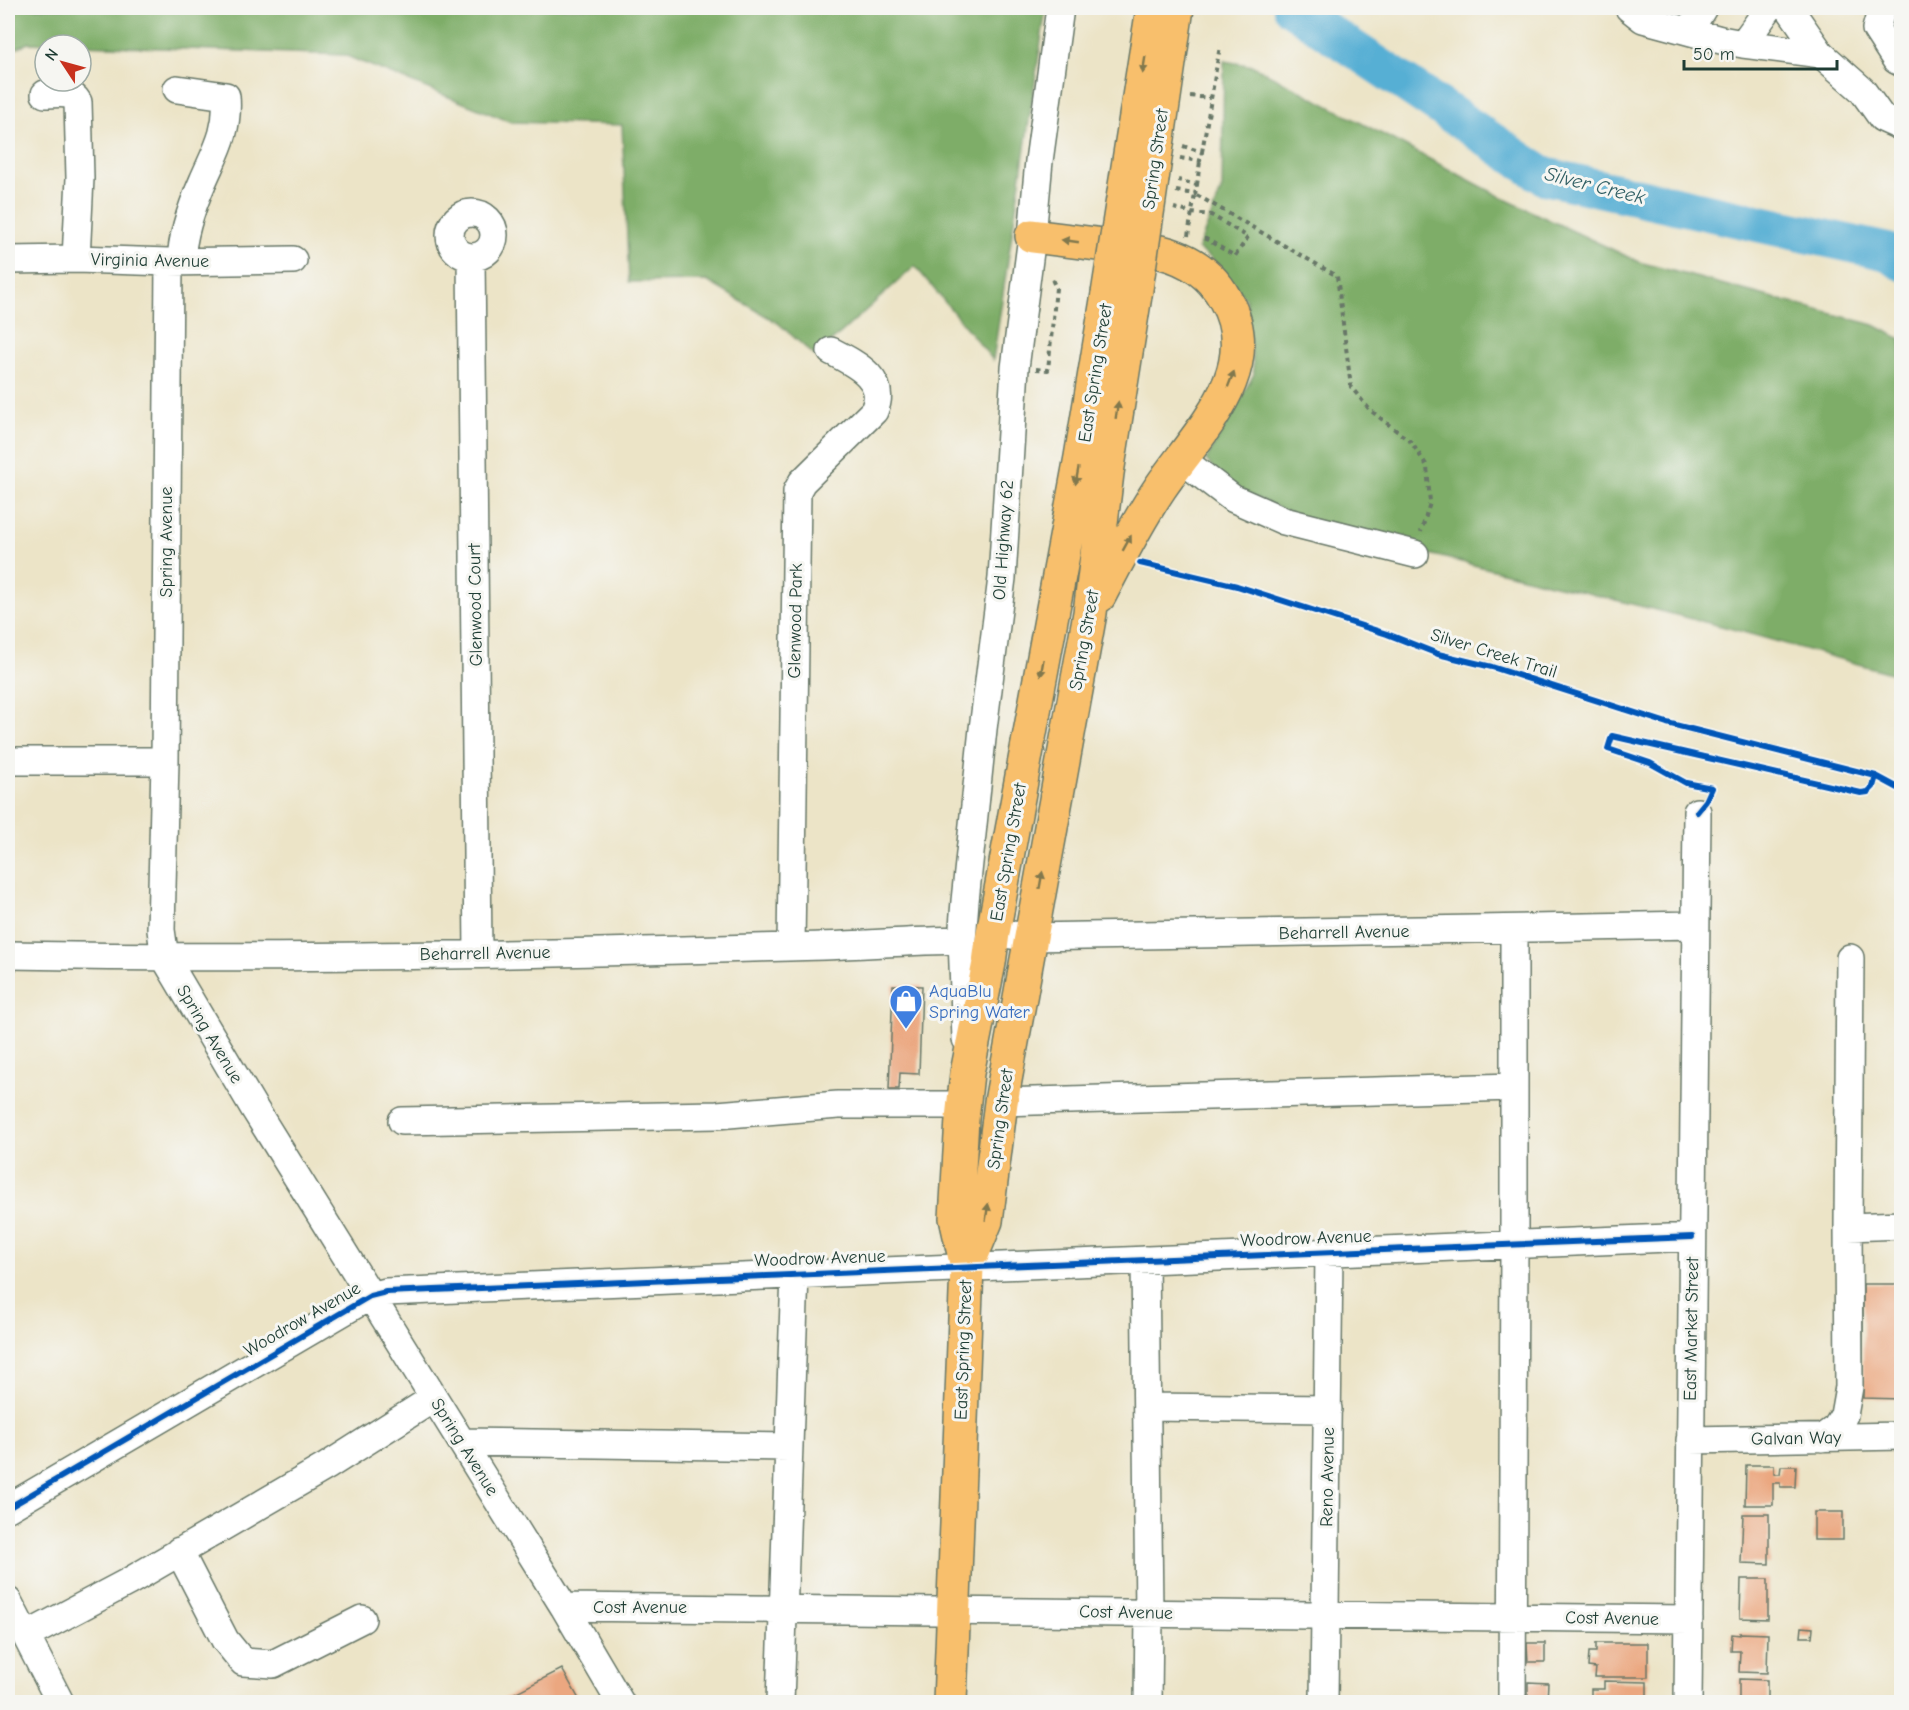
<svg xmlns="http://www.w3.org/2000/svg" width="1909" height="1710" font-family="'Comic Neue',sans-serif">
  <style>
    .forest { fill: #7ead67; stroke: #4e754e; stroke-width: 1.5 }
    .lines { fill: none; stroke-linecap: round; stroke-linejoin: round }
    .river { stroke: #56afd4; stroke-width: 38 }
    .building { fill: #eba780 }
    .minor-casing { stroke: #677767; stroke-width: 30 }
    .major-casing { stroke: #677767; stroke-width: 36 }
    .path { stroke: #677767; stroke-width: 4; stroke-dasharray: 4.5 4.5; stroke-linecap: butt }
    .minor { stroke: #fff; stroke-width: 27 }
    .major { stroke: #f8bf6c; stroke-width: 33 }
    .major-bridge-casing { stroke: #677767; stroke-width: 36; stroke-linecap: butt }
    .major-bridge { stroke: #f8bf6c; stroke-width: 33 }
    .cycleway-casing { stroke: #f6f6f2; stroke-width: 10 }
    .cycleway { stroke: #0057b8; stroke-width: 6 }
    .oneway { fill: #81784d }
    .labels { text-anchor: middle; stroke-width: 6; stroke-linejoin: round; paint-order: stroke }
    .street-label { font-size: 18px; fill: #1f3d34; stroke: #f6f6f2 }
    .shop-label { font-size: 18px; fill: #366cbe; stroke: #f6f6f2; text-anchor: start }
    .water-label { font-size: 20px; font-style: italic; fill: #305f64; stroke: #f6f6f2 }
  </style>
  <rect width="100%" height="100%" fill="#f6f6f2"/>
  <filter id="ink" filterUnits="userSpaceOnUse"><feTurbulence type="fractalNoise" baseFrequency=".0167" numOctaves="2"/><feDisplacementMap in="SourceGraphic" scale="12" xChannelSelector="R" yChannelSelector="G"/><feConvolveMatrix kernelMatrix="1 2 1 2 8 2 1 2 1" color-interpolation-filters="sRGB"/></filter>
  <filter id="wash" filterUnits="userSpaceOnUse"><feTurbulence type="fractalNoise" baseFrequency=".008" numOctaves="4" result="noise"/><feDisplacementMap in="SourceGraphic" scale="24" xChannelSelector="R" yChannelSelector="G"/><feGaussianBlur stdDeviation="1.35" result="paint"/><feColorMatrix in="noise" values="0 0 0 0 0 0 0 0 0 0 0 0 0 0 0 0 0 1.4 0 .05"/><feComposite in="paint" operator="in"/></filter>
  <g filter="url(#wash)">
    <rect width="100%" height="100%" fill="#ece4c7"/>
    <path class="forest" d="M8,8h1038l-53,352 -78,-94 -100,90 -37,-33 -71,-42 -78,1 -7,-157 -111,-3 -167,-67 -316,-12 -20,9z
      M1224,61l29,5 256,135 130,61 235,63 27,14v337l-176,-49 -296,-73 -122,-34 -78,-34 -23,-26 48,-86 -8,-75 -35,-41 -13,-9 24,-61z"/>
    <g class="lines">
      <path class="river" d="M1292,8l252,168 344,76 14,10"/>
    </g>
    <g id="blocks">
      <path class="building" d="M893,985l29,1 -3,88 -19,-1 -1,16h-10z
        M1863,1284h39v115l-39,-1z
        M1746,1465h28v9h6l1,-8h15l-1,21h-15v-4h-7v22h-28z
        M1814,1512h29v28h-29z
        M1743,1514h26v50l-28,-1z
        M1741,1579h27v40l-28,-1z
        M1802,1627l11,1 -1,9h-11z
        M1740,1633l28,1 -1,39 -28,-1 1,-21h-9l1,-17 8,1z
        M1527,1643h18v19h-17z
        M1596,1643h52v34h-53l1,-9 -8,-1 1,-15h7z
        M562,1669l18,32 -2,1h-81z
        M1739,1679l28,1v22h-28z
        M1604,1681l43,1v20h-56v-13h13z
        M1528,1682l20,1 -1,18h-19z"/>
    </g>
  </g>
  <g filter="url(#ink)">
    <use href="#blocks" fill-opacity="0" stroke="#677767" stroke-width="1.5"/>
    <g class="lines">
      <g class="minor-casing">
        <path id="minor" d="M1629,8l14,11 78,21 22,4 26,-36
          M1789,8l32,46 41,36 20,28 20,9
          M1882,8l-6,21 20,31 6,3
          M1689,31l14,-23
          M1743,44l78,10
          M177,89l49,7c3,35 -10,55 -23,85 -11,25 -21,53 -22,81
          M45,94c12,0 26,-4 33,8l2,76 -4,81
          M450 235a22 22 0 1 1 44 0a22 22 0 1 1-44 0Z
          M471,257l7,696
          M8,260l68,-1 93,3 124,-2
          M169,262l-4,499 -4,169 4,28 89,150 310,499 56,95
          M1181,459l51,39 52,23 131,33
          M8,761h157
          M993,933l38,4 664,-12
          M791,947l6,-456 5,-9 72,-71c14,-32 -18,-47 -43,-60
          M8,955c260,5 521,0 781,-8 58,-1 115,-6 173,-7
          M966,1039l-4,-99 3,-39 18,-172 19,-151 13,-210 17,-132 7,-75 21,-153
          M1001,1102l513,-15
          M402,1121l315,-6 121,-10h125
          M1848,1227l54,-2
          M1145,1260l4,353 -1,89
          M1147,1407l181,2
          M1822,1438l14,-10 8,-13 5,-28 -1,-160 2,-269
          M1690,1440l212,-4
          M462,1442l327,5
          M8,1508l362,-212 16,-4 1306,-55
          M179,1551l46,89 18,22 30,2 89,-45
          M8,1601l52,101
          M564,1607l1125,12
          M26,1636l102,-54 199,-116 107,-68
          M780,1702l15,-428
          M1324,1702l5,-450
          M1512,1702l2,-457v-316
          M1688,1702l9,-890"/>
      </g>
      <g class="major-casing">
        <path id="major" d="M1032,236l129,16c28,7 50,21 64,47 41,71 -28,134 -65,189 -23,34 -42,72 -61,108
          M967,1267l19,-46 15,-119 89,-489 17,-140 29,-184
          M950,1702l17,-435 -11,-49 6,-99 5,-46 22,-110 4,-30 88,-476 27,-163"/>
      </g>
      <path class="path" d="M1190,96l20,2
        M1202,152l18,-106
        M1180,158l20,3 2,-9 -19,-6
        M1197,185l3,-24
        M1176,191l19,3 2,-9 -19,-5
        M1174,208l18,5 19,2 37,22 -13,19 -29,-17 -5,-1
        M1188,236l7,-42 142,82 14,111 19,23 41,32 16,24 3,37 -9,29
        M1036,369l12,1 8,-82 -5,-11"/>
      <use href="#minor" class="minor"/>
      <use href="#major" class="major"/>
      <g class="major-bridge-casing">
        <path id="major-bridge" d="M1136,289l41,-281
          M1108,294l45,-286"/>
      </g>
      <use href="#major-bridge" class="major-bridge"/>
      <g class="cycleway-casing">
        <path id="cycleway" d="M1140,563l97,23 150,48 51,20 54,13 175,56 209,53 26,14
          M1697,812l9,-11 6,-13 -26,-5 -36,-20 -42,-14 4,-13 249,57 7,-1 5,-5 3,-11
          M8,1508l362,-212 16,-4 1306,-55"/>
      </g>
      <use href="#cycleway" class="cycleway"/>
    </g>
    <defs><path id="oneway-solid" d="M-6-.8H1V-3.2L6.5 0L1 3.2V.8H-6Z" transform="scale(1.5)"/></defs>
    <g class="oneway">
      <use href="#oneway-solid" transform="translate(1144 65) rotate(99)"/>
      <use href="#oneway-solid" transform="translate(1070 241) rotate(-172)"/>
      <use href="#oneway-solid" transform="translate(1231 379) rotate(-69)"/>
      <use href="#oneway-solid" transform="translate(1117 410) rotate(-81)"/>
      <use href="#oneway-solid" transform="translate(1077 476) rotate(100)"/>
      <use href="#oneway-solid" transform="translate(1127 543) rotate(-61)"/>
      <use href="#oneway-solid" transform="translate(1042 668) rotate(100)"/>
      <use href="#oneway-solid" transform="translate(1041 880) rotate(-80)"/>
      <use href="#oneway-solid" transform="translate(987 1212) rotate(-81)"/>
    </g>
  </g>
  <defs>
    <g id="shop-pin" transform="scale(1.725)"><path d="M0 17L-7.5 6A9.5 9.5 0 1 1 7.5 6Z" fill="#3f7fe0" stroke="#f6f6f2"/><path d="M-5-2.5h2.3a2.7 3.5 0 0 1 5.4 0H5L5.5 6h-11ZM-1.5-2.5h3a1.5 2.3 0 0 0-3 0Z" fill="#fff"/></g>
  </defs>
  <g fill-rule="evenodd">
    <use href="#shop-pin" x="906" y="1001"/>
  </g>
  <g class="labels">
    <g class="street-label">
      <text transform="translate(1155 159) rotate(-82)" y="6">Spring Street</text>
      <text transform="translate(150 260) rotate(1)" y="6">Virginia Avenue</text>
      <text transform="translate(1095 373) rotate(-81)" y="6">East Spring Street</text>
      <text transform="translate(1003 540) rotate(-86)" y="6">Old Highway 62</text>
      <text transform="translate(166 542) rotate(-90)" y="6">Spring Avenue</text>
      <text transform="translate(475 605) rotate(-91)" y="6">Glenwood Court</text>
      <text transform="translate(795 621) rotate(-89)" y="6">Glenwood Park</text>
      <text transform="translate(1084 640) rotate(-80)" y="6">Spring Street</text>
      <text transform="translate(1494 653) rotate(17)" y="6">Silver Creek Trail</text>
      <text transform="translate(1008 852) rotate(-80)" y="6">East Spring Street</text>
      <text transform="translate(1344 932) rotate(-1)" y="6">Beharrell Avenue</text>
      <text transform="translate(485 953) rotate(-1)" y="6">Beharrell Avenue</text>
      <text transform="translate(210 1034) rotate(59)" y="6">Spring Avenue</text>
      <text transform="translate(1000 1119) rotate(-82)" y="6">Spring Street</text>
      <text transform="translate(1306 1238) rotate(-2)" y="6">Woodrow Avenue</text>
      <text transform="translate(820 1258) rotate(-2)" y="6">Woodrow Avenue</text>
      <text transform="translate(302 1319) rotate(-30)" y="6">Woodrow Avenue</text>
      <text transform="translate(1691 1329) rotate(-89)" y="6">East Market Street</text>
      <text transform="translate(963 1350) rotate(-88)" y="6">East Spring Street</text>
      <text transform="translate(1796 1438) rotate(-1)" y="6">Galvan Way</text>
      <text transform="translate(465 1447) rotate(58)" y="6">Spring Avenue</text>
      <text transform="translate(1327 1477) rotate(-89)" y="6">Reno Avenue</text>
      <text x="640" y="1613">Cost Avenue</text>
      <text transform="translate(1126 1612) rotate(1)" y="6">Cost Avenue</text>
      <text transform="translate(1612 1618) rotate(1)" y="6">Cost Avenue</text>
    </g>
    <g class="shop-label">
      <text x="929" y="997">AquaBlu<tspan x="929" dy="21">Spring Water</tspan></text>
    </g>
    <g class="water-label">
      <text transform="translate(1595 185) rotate(14)" y="7">Silver Creek</text>
    </g>
  </g>
  <rect width="1909" height="1710" fill="none" stroke="#f6f6f2" stroke-width="30"/>
  <g transform="translate(63 63) rotate(306)"><circle r="28" fill="#f6f6f2" stroke="#a0aca6" stroke-width="1.5"/>
  <path d="M0-4.5L10 22L0 15L-10 22Z" fill="#c8321e"/>
  <text y="-9" font-size="16" font-weight="bold" text-anchor="middle" fill="#1f3d34">N</text>
  </g>
  <path d="M1684 60v9h153v-9" fill="none" stroke="#1f3d34" stroke-width="3"/>
  <text x="1693" y="60" font-size="18" fill="#1f3d34" stroke="#f6f6f2" stroke-width="4.5" paint-order="stroke">50 m</text>
</svg>
